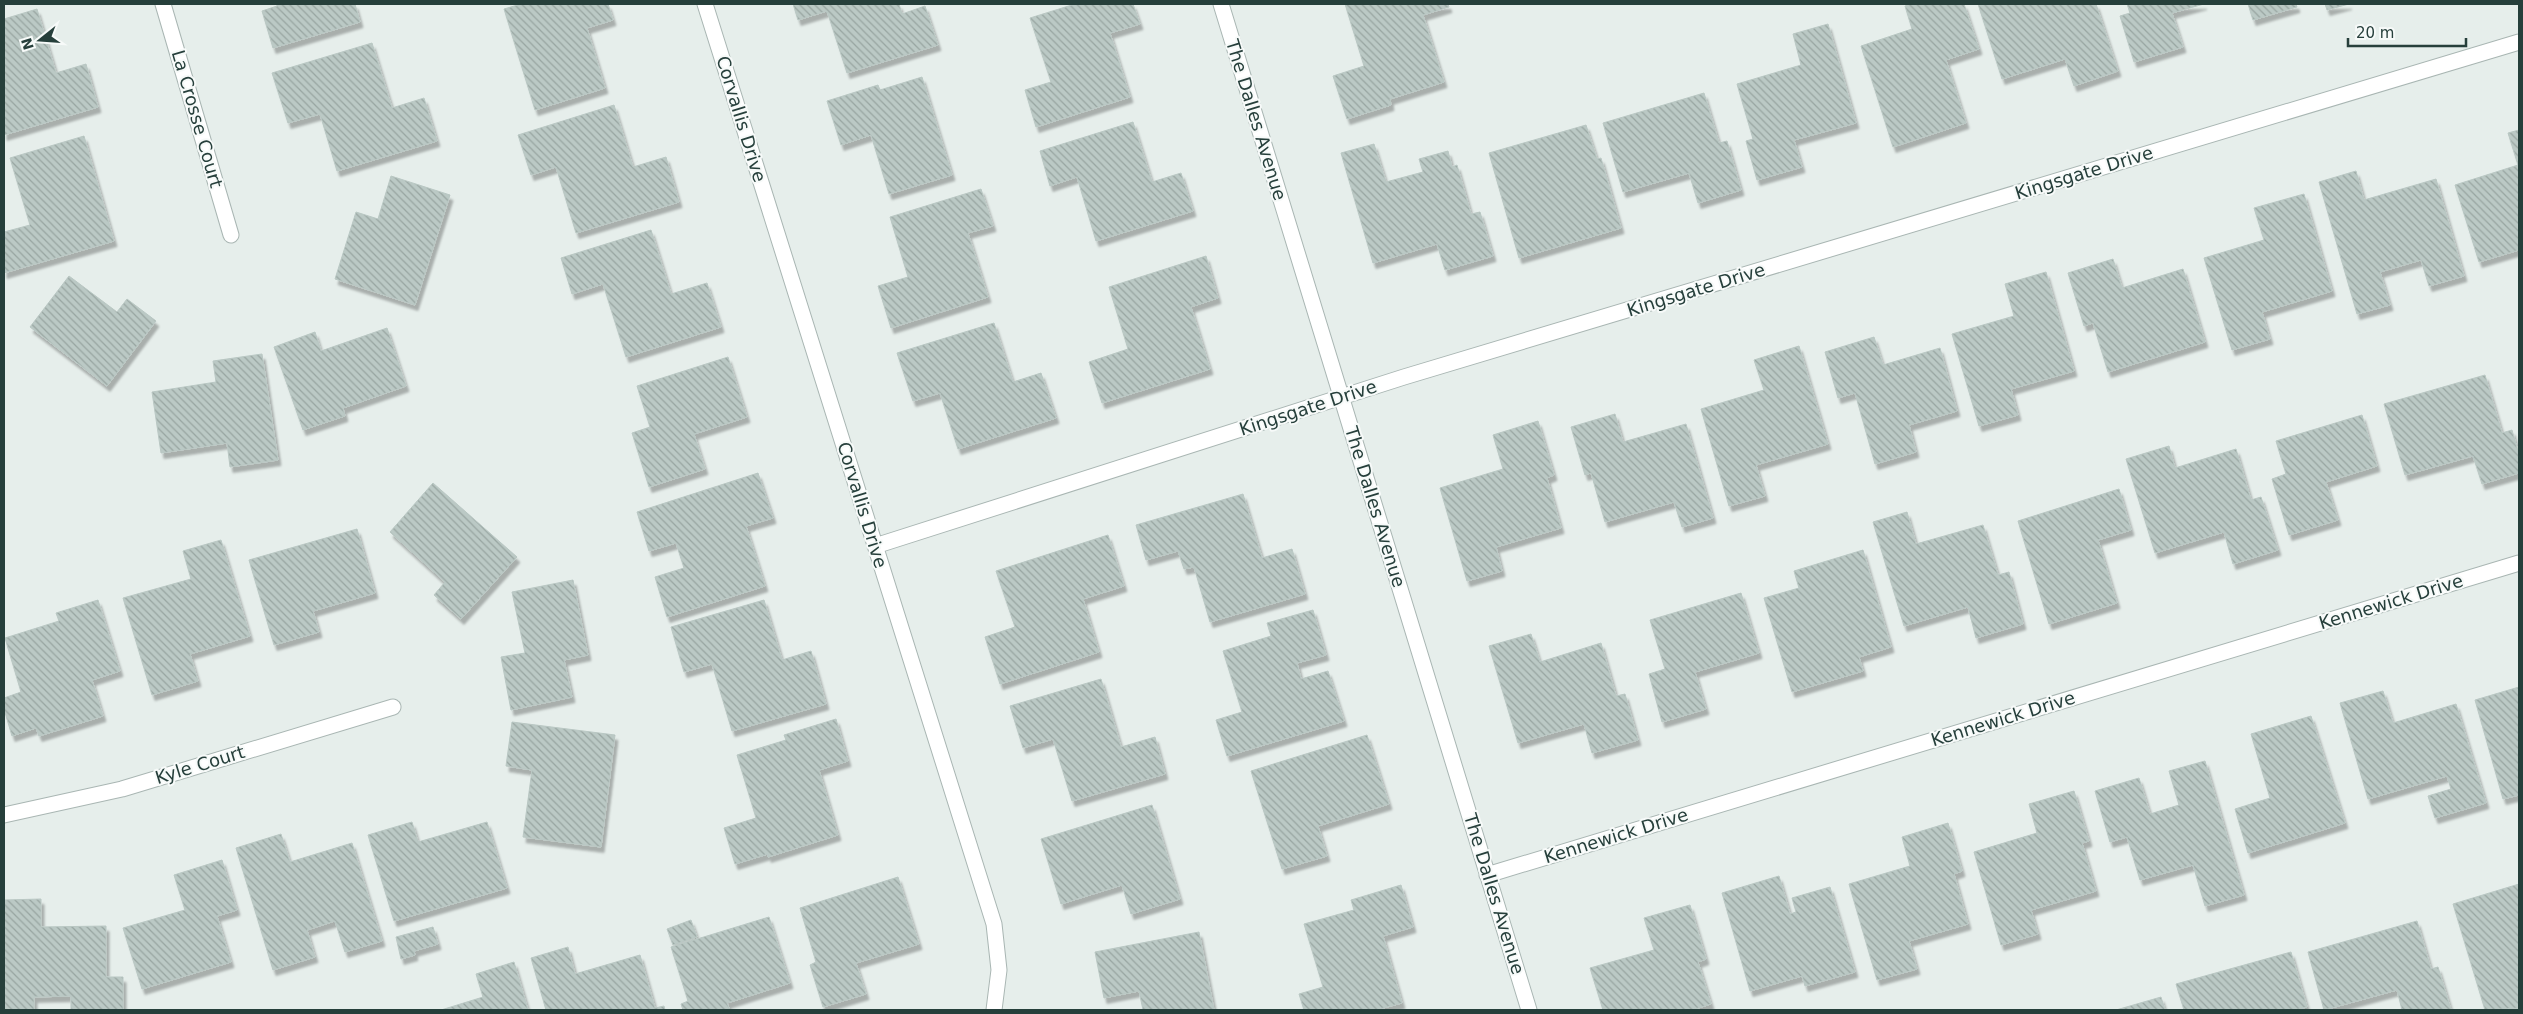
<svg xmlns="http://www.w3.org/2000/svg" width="2523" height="1014" font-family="'DejaVu Sans',sans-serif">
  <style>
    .building { fill: url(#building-back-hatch); stroke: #b9c7c3; filter: url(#shadow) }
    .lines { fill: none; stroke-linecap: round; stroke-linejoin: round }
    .minor-casing { stroke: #a9b6b3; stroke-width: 17 }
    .minor { stroke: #fff; stroke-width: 15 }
    .labels { text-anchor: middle; stroke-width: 4; stroke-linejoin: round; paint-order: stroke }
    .street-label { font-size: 18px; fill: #263f3b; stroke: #f7faf9 }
  </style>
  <defs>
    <pattern id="building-back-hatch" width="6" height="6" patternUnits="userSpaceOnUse" patternTransform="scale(1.25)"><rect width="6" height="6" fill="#bbc9c5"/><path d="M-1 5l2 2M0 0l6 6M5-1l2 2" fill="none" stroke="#98a5a1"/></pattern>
    <filter id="shadow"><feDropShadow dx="3" dy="5.5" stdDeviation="1" flood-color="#0004"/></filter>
  </defs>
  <rect width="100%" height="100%" fill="#e6eeeb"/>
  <path class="building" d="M277,4h78l5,18 -87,26 -11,-37 15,-5z
    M521,4h87l5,16 -26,8 18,60 -70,22 -31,-101z
    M793,4h106l3,10 23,-8 13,39 -91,28 -20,-62 -29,9z
    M1075,4h58l7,20 -30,9 20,64 -94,30 -11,-37 26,-8 -21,-64z
    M1345,4h103l1,3 -26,8 21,67 -54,17 1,6 -44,14 -14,-43 31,-10z
    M1912,4h52l15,45 -33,11 20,63 -73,24 -32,-101 51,-17 -7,-23z
    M1978,4h118l22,67 -44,15 -9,-27 -63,20z
    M2127,4h77l-32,9 11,34 -49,15 -14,-46 10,-3z
    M2248,4h48l1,3 -44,13z
    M2325,4h24l-22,6z
    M37,9l19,64 30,-9 12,43 -94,28v-116z
    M1828,24l28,99 -62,17 8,27 -45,13 -11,-39 7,-2 -16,-55 64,-19 -8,-31z
    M372,43l20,65 32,-10 13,43 -100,30 -17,-57 -32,9 -16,-50z
    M922,77l30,98 -63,19 -18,-59 -30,10 -14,-44 51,-16 2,5z
    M1704,93l15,50 8,-2 14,49 -43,13 -9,-30 -66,19 -20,-69z
    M614,105l19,62 33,-10 13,45 -103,31 -20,-66 -25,8 -13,-40z
    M1133,122l19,60 29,-9 12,38 -97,30 -19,-64 -27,9 -10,-35z
    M1586,125l11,34 4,-1 20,70 -102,30 -30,-105z
    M2519,130v120l-40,12 -24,-77 63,-20 -10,-32z
    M84,136l30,105 -110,32v-41l26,-7 -20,-67z
    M1374,144l12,38 37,-10 -4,-13 29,-8 4,16 5,-2 14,49 9,-2 13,44 -48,14 -8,-26 -64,19 -32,-110z
    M2356,171l8,29 72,-21 28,97 -35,10 -8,-26 -41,12 10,33 -33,9 -38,-132z
    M391,176l59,19 -35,110 -80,-26 21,-67 22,7z
    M981,189l12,37 -25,7 20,64 -97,31 -13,-42 30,-9 -18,-60z
    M2304,194l28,97 -70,21 8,27 -38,11 -28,-92 60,-18 -10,-32z
    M651,230l20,64 36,-11 14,44 -95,30 -23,-73 -31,10 -11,-36z
    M1206,256l12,42 -27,9 19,62 -108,34 -13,-41 39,-13 -19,-62z
    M2113,259l9,29 61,-19 22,73 -97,30 -15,-49 -9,3 -16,-53z
    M2046,272l28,99 -63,18 7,26 -39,11 -27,-92 62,-18 -9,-32z
    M69,276l48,36 10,-13 29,22 -49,65 -77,-59z
    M994,323l19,59 28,-9 15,45 -98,31 -18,-56 -27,8 -16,-48z
    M387,328l19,58 -63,22 2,8 -42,14 -29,-83 41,-15 6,19z
    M1874,337l9,28 57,-17 17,63 -48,14 7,27 -41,12 -20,-71 -17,5 -13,-46z
    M1799,346l29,98 -72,21 9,31 -36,10 -28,-97 63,-19 -10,-30z
    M262,354l16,106 -48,7 -3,-24 -66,10 -9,-61 64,-10 -3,-21z
    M728,357l19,60 -53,17 11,35 -56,18 -17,-54 18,-6 -13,-41z
    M2485,375l17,58 10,-3 7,25v18l-37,11 -9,-28 -68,19 -21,-71z
    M1615,414l8,28 63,-18 27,94 -31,9 -8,-25 -69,20 -14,-49 -6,2 -14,-48z
    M2362,415l15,51 -51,16 12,38 -49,15 -17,-56 14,-5 -10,-33z
    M1538,421l16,54 -7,3 14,50 -65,19 6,24 -35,10 -27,-93 63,-19 -10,-34z
    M2169,446l6,22 61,-19 15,51 10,-3 17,53 -45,14 -9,-32 -69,21 -29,-94z
    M758,473l15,45 -27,8 19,60 -98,31 -12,-40 29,-9 -8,-25 -27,8 -12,-39z
    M433,483l84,74 -56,62 -27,-24 11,-13 -55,-50z
    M2119,489l12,41 -33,10 19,63 -68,21 -31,-103z
    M1243,494l19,64 30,-9 13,45 -95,28 -16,-55 -10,2 -6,-18 -32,9 -10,-35z
    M1907,512l9,32 67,-19 15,50 11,-3 14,52 -47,14 -8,-31 -64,19 -31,-104z
    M357,529l18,64 -62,18 6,21 -45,13 -25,-85z
    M1108,535l16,51 -41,13 16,53 -99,32 -15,-47 30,-10 -19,-56z
    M221,540l29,96 -60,18 8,27 -46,14 -29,-97 68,-19 -8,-28z
    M1863,550l28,97 -32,10 4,14 -71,21 -28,-94 35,-10 -5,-17z
    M573,580l15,75 -24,5 8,37 -61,13 -10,-53 24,-4 -13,-61z
    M1741,593l18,60 -64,19 11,37 -44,13 -13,-48 16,-5 -15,-49z
    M98,600l22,71 -28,9 11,36 -64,20 -3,-8 -24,8 -8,-27v-11l17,-6 -16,-54 54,-17 -3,-8z
    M764,600l18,60 29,-9 15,53 -94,27 -20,-67 -28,8 -13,-45z
    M1313,610l13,45 -29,8 4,16 27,-8 16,50 -117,35 -11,-36 26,-8 -19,-61 48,-15 -4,-13z
    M1531,634l9,28 61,-19 15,53 9,-2 13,46 -46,13 -8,-29 -66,19 -29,-97z
    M1101,679l20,68 34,-10 10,37 -93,27 -19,-62 -30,9 -13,-42z
    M2519,687v108l-16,4 -28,-99z
    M2383,691l10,32 63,-19 30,99 -51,15 -7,-22 23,-7 -4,-13 -79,23 -28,-96z
    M2311,716l34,107 -97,30 -13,-44 35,-11 -19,-64z
    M836,719l12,42 -29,9 19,65 -70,22v-3l-33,10 -11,-36 32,-10 -19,-63 49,-15 -2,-5z
    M512,722l103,13 -14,112 -78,-10 9,-67 -26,-4z
    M1367,735l22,69 -71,22 9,30 -45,13 -31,-98z
    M2205,761l39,134 -39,11 -12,-41 -53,15 -13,-43 -17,5 -15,-51 44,-13 11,36 29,-9 -10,-34z
    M2074,791l15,50 -7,2 14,48 -65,19 7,24 -37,11 -27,-93 63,-19 -8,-29z
    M1152,805l28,94 -49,15 -9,-29 -61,19 -20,-65z
    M412,822l6,20 69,-20 20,66 -113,33 -26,-86z
    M1948,823l14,48 -8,3 14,50 -59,17 8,28 -40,11 -28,-96 61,-18 -8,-29z
    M281,834l9,28 62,-19 30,98 -37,11 -10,-31 -28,9 8,27 -42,13 -37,-122z
    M222,860l15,50 -20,6 14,46 -89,27 -19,-61 62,-18 -11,-35z
    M1779,876l11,38 6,-2 -4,-14 38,-11 25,85 -50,14 -3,-10 -52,15 -28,-98z
    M898,877l21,67 -63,19 10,31 -43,13 -13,-42 6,-3 -16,-54z
    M2519,884v124l-34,2 -32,-106z
    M1401,885l12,42 -30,9 19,67 -26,7h-72l-5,-16 24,-7 -19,-63 50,-14 -3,-10z
    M41,899v28l65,-1v51h17v33h-52v-14l-37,1v13h-30v-110z
    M1690,905l16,54 -8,3 13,42 -19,6h-89l-13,-42 64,-18 -10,-32z
    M769,917l21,66 -63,20 3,7h-47l-2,-6 7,-3 -17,-54z
    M691,920l6,17 -24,8 -6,-16z
    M2417,921l14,48 7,-2 13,43h-49l-5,-20 -73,20 -16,-58z
    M433,927l5,17 -24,7 1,4 -14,4 -5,-22z
    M1199,932l15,78h-71l-4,-19 -35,7 -9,-46z
    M568,947l7,27 65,-19 15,53 9,-2 1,4h-119l-15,-52z
    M2291,952l16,55 -12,3h-111l-8,-26z
    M514,962l14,48h-87l42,-13 -7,-23z
    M2161,997l4,13h-49z"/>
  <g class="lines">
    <g class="minor-casing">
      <path id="minor" d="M163,4l68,231
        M705,4l289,920 5,46 -5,40
        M1221,4l308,1006
        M875,546l529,-169 1115,-335
        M4,815l118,-26 271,-82
        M1487,875l1032,-312"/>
    </g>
    <use href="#minor" class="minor"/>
  </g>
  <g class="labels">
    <g class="street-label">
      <text transform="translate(197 119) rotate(74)" y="6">La Crosse Court</text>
      <text transform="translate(741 119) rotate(73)" y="6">Corvallis Drive</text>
      <text transform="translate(1256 120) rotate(73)" y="6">The Dalles Avenue</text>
      <text transform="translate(2084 173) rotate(-17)" y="6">Kingsgate Drive</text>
      <text transform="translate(1696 290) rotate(-17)" y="6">Kingsgate Drive</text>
      <text transform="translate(1308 408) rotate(-18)" y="6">Kingsgate Drive</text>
      <text transform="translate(862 505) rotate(73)" y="6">Corvallis Drive</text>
      <text transform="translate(1375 507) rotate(73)" y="6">The Dalles Avenue</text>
      <text transform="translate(2391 602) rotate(-17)" y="6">Kennewick Drive</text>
      <text transform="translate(2003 719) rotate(-17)" y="6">Kennewick Drive</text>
      <text transform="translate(200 765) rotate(-17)" y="6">Kyle Court</text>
      <text transform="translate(1616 836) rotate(-17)" y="6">Kennewick Drive</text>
      <text transform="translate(1494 894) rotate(73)" y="6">The Dalles Avenue</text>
    </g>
  </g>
  <rect width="2523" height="1014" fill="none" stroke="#263f3b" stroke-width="10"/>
  <g transform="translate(40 40) rotate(253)" stroke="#f7faf9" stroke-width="4" paint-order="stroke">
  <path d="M0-4L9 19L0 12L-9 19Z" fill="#263f3b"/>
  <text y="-8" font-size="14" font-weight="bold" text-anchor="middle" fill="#263f3b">N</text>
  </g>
  <path d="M2348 38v8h118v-8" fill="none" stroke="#263f3b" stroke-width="2.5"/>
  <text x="2356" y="38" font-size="15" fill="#263f3b" stroke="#f7faf9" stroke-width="4" paint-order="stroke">20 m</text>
</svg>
